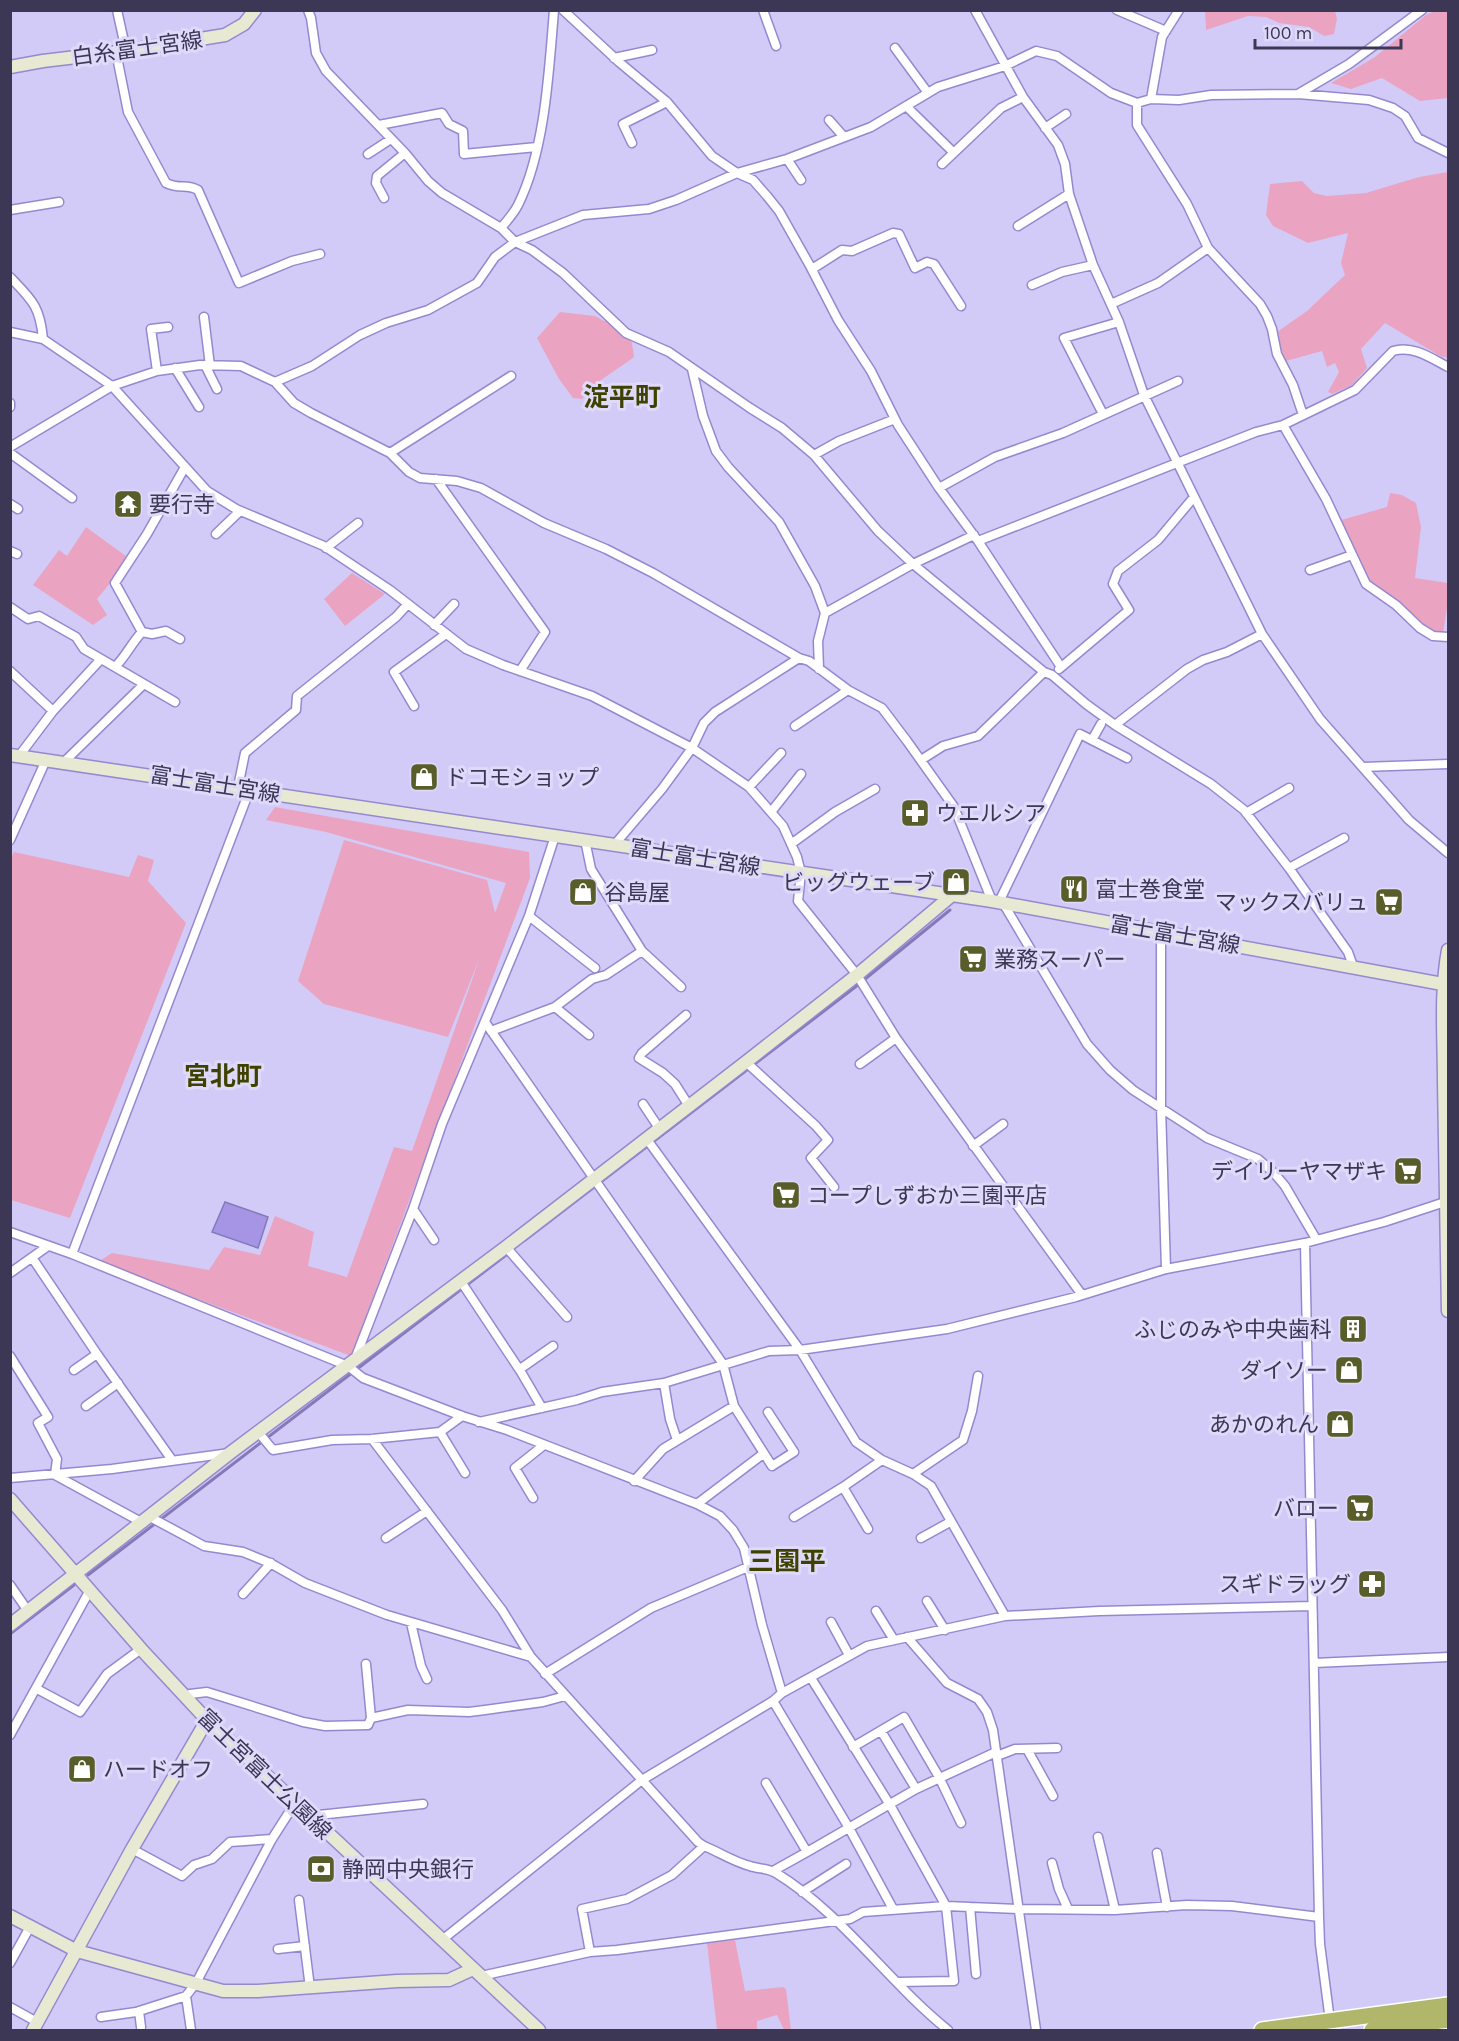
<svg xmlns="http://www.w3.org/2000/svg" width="1459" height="2041" font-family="Karla,'Noto Sans JP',sans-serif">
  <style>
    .green { fill: #eaa4c1 }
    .water { fill: #a595e4; stroke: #8679b9; stroke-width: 1.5 }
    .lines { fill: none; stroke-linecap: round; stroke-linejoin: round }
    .stream { stroke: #8679b9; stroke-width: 3 }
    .street-casing { stroke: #9688cf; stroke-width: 11 }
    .secondary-casing { stroke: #9688cf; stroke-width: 15 }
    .highway-casing { stroke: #fff; stroke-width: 18 }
    .street { stroke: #fff; stroke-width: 8 }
    .secondary { stroke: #e7e9d2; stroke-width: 12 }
    .highway { stroke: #b0b66a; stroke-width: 15 }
    .labels { text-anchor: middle; stroke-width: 6; stroke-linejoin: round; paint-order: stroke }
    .street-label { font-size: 22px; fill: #3d3756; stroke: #dfdaf9 }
    .poi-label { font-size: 22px; fill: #3d3756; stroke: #dfdaf9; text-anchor: start }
    .quarter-label { font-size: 26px; font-weight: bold; fill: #3e4100; stroke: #dfdaf9 }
  </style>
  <rect width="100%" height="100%" fill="#d2cbf8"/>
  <path class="green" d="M1205,11h130l2,8 -3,15 -10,2 -15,-9 -30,-4 -13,-6 -18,-1 -42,14z
    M1435,11h13v87l-28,3 -38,-23 -31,11 -20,-6 44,-26 51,-42z
    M1448,172v186l-8,-2 -55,-33 -24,26 6,19 -15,17 -20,9 -4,-2 11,-20 -4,-9 -8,4 -5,-16 -36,10 -8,-17 -1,-12 30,-21 38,-36 -4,-12 7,-30 -40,10 -35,-17 -7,-11 4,-31 32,-3 12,12 13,3 39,-3 53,-16z
    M560,312l35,4 9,5 8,-2 20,24 2,14c-18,14 -38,23 -52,42l-9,-1 -14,-19 -22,-41z
    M1390,493l12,2 14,8 5,24 -6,51 33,5v19l-5,31h-9l-18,-13 -47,-38 -28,-62 46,-13z
    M86,527l44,32 -33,40 10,16 -14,10 -60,-40 26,-35 8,6z
    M352,573l33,21 -40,32 -21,-27z
    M275,807l254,45 1,26 -179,478 -253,-94 14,-9 97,17 15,-23 36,8 15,-39 39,16 -6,34 39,11 47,-130 18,4 68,-194 -32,80 -124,-33 -26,-23 46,-141 143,40 8,33 11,-30 -180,-51 -60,-12z
    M14,852l115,25 9,-22 16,5 -6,21 38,42 -116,295 -59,-18 -1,-339z
    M735,1940l10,51 38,-4 3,2 5,41h-7l-7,-15 -20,6v9h-40l-10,-87z"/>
  <path class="water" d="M225,1202l43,15 -10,31 -46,-16z"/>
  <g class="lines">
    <path class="stream" d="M525,1240l329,-252 96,-78
      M88,1575l422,-323
      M10,1634l64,-49"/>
    <g class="street-casing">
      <path id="street" d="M117,10l9,41
        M308,10l3,8 5,35 10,18 79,82 23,28 14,12 59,35 14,14 17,8 31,23 63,60 43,19 81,56 32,20 32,27 64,76 35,33 131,108 8,3 34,29 29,21 96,59 33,26 45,58 59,84 5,14
        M563,10l56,52 48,40 45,54 25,17 16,7 14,16 12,15 30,53 29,56 33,51 27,54 41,63 39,53 83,126
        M763,10l13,36
        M975,10l48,87 35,48 7,19 4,30 24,71 26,57 25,73 118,239 58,85 89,101 39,33
        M1117,10l49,21
        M895,48l33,45
        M116,52l12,60 38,71c14,7 20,0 32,7l41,93 53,-22 28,-7
        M614,58l38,-8
        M1298,94l71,6 24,8 12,8 13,22 30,15
        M1151,99l11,-62 17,-27
        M1137,103v22l50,79 21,44 52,56 7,12 5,13 5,25 16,31 10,30
        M906,106l47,46
        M829,120l15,17
        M379,125l63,-12 7,11 14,7 1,23 73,-7
        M1045,128l21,-14
        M632,143l-9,-19 44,-22
        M368,154l23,-15
        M787,159l14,21
        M942,164l59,-56 22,-11
        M384,198l-8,-15 1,-7 28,-23
        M10,210l49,-8
        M1018,226l51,-32
        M501,228c6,-7 13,-15 17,-23 27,-54 31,-134 36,-195
        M812,269l30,-19 10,1 41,-18 6,1 16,34 12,-6 7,2 27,42
        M10,277c22,23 30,29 33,62
        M1032,285l30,-13 31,-7
        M1111,304l47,-21 50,-35
        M204,317l6,49
        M10,332l33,7 69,47 95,105 29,18 88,37 66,44 76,59 37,16 89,31 100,52 57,39 34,39 14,31 4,16 -3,28 59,74 39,63 186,257
        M205,365l12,24
        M175,368l24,39
        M692,369l11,47 13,35 12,16 51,55 36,64 10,27 -7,28 1,28
        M157,371l-6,-42 17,-2
        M275,382l37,-16 48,-31 26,-12 42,-13 49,-27 18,-26 20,-15 68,-27 66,-6 27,-9 61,-27 50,-14 84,-32 67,-40 67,-21 31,-15 21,5 54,37 26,10 14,-4 28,1 32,-5 87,-1 51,-30 73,-54
        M10,403v4
        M1103,414l-39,-76 55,-16
        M1283,425l43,74 40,85 30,21 24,23 13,8 15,1
        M10,447l102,-61 45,-15 43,-6 41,1 34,16 19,21 17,10 79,40 19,19 11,6 37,3 24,7 63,35 62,26 47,24 146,85 10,3 39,29 34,18 25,33 47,66 38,94
        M10,453l62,45
        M390,453l121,-77
        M814,455l25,-14 56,-22
        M436,479l109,153 -25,39
        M939,488l56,-31 68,-24 115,-52
        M10,504l8,5
        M216,534l24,-23
        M978,541l278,-109 27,-7 72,-35 38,-39c20,-6 38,7 55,16
        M326,548l32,-25
        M10,551l7,3
        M1310,570l42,-15
        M10,607l18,12 11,-3 37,21 8,12 91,53
        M825,613l88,-49 61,-29
        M434,625l20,-21
        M180,639l-14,-8 -14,3 -10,-2 -27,-49 32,-49 38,-67
        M115,667c11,-11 16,-23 27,-35
        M1059,669l70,-59 -16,-26 5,-13 40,-31 36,-43
        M10,671l43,40
        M414,706l-20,-34 52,-38
        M1115,725l72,-56 16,-9 24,-8 35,-18
        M795,726l53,-36
        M1092,740l9,-16
        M19,756l34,-45 48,-52
        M921,760l22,-14 35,-10 66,-64
        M65,761l79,-77
        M1363,767l85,-3
        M238,787l7,-34 51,-43 1,-14 99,-79 11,-12
        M749,787l32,-34
        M771,812l30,-38
        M1246,813l43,-25
        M10,840l36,-80
        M585,840l6,29 51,82 39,36
        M615,844l47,-55 30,-41 12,-25 11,-11 84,-54
        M791,844l44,-32 40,-23
        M1289,868l55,-30
        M999,902l81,-168 47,24
        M1003,903l84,141 23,26 23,20 74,48 51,21 16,14 11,13 31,53
        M529,916l66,52
        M1161,931v176l5,162
        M555,1007l34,28
        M686,1015l-44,38 -3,5 24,15 12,11 14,22
        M485,1022l238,342 11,42 -71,43 -29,32
        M491,1031l64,-24 37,-28 14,-4 36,-24
        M746,1062l70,64 12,14 -17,18 23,29
        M860,1064l36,-26
        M643,1104l16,24
        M646,1138l154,212 56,92 26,18 31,14 18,12 74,130
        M973,1146l30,-22
        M413,1209l21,31
        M10,1232l62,22 276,112 15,12 99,38 45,14 190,74 23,12 13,14 11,18 18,77 20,68
        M1305,1243l14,674 1,27 10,77
        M506,1247l61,70
        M72,1254l178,-465
        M33,1259l64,95 75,106
        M10,1273l38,-27
        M460,1280l61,92 21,36
        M10,1356l38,61 -10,6 19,36 -2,16 88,48
        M355,1359l58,-150 29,-85 87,-208 26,-80
        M520,1369l33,-23
        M74,1370l23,-16
        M664,1383l6,36 7,21
        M86,1406l32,-23
        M734,1406l38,60 22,-14 -26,-40
        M479,1422l98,-22 25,-8 62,-9 105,-32 31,-1 147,-21 129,-32 90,-28 139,-26 79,-21 64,-21
        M440,1432l25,41
        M259,1433l14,17 59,-10 40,-1 68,-7 22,-16
        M372,1439l130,171 29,47
        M913,1474l50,-34 9,-29 6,-35
        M10,1478l102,-9 118,-16
        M843,1487l25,42
        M533,1498l-18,-30 29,-23
        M697,1504l66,-50
        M150,1517l54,29 39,6 27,11 35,20 82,32 144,42 167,185 6,4c15,6 30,16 46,20 8,3 18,2 26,7 67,41 112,109 172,157
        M794,1517l49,-30 39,-27
        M386,1538l41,-27
        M921,1538l29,-16
        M10,1585l18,26
        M243,1594l28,-31
        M927,1601l18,29
        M876,1611l18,29
        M831,1622l18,33
        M411,1623l10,43 6,13
        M907,1637l40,46 31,16 9,13 6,18 43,300
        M1314,1663l134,-6
        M366,1664l5,54
        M545,1674l106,-66 97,-41
        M811,1678l79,127 56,101 8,75 -57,1
        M37,1689l43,23 27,-38 34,-25
        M186,1697l4,-3 17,-2 96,30 22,4 43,-1 3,-7 37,-8 61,2 16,-2 58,-8 22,-6
        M773,1701l76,127 44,81
        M881,1731l35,58
        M10,1735l80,-145
        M853,1747l51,-30 35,60 22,46
        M1027,1749l26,47
        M997,1756l18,-7 42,-1
        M766,1783l41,69 -34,19
        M309,1816l114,-12
        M1098,1837l17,73
        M132,1849l50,27 12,-11 18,-6 18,-17 42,-3
        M807,1852l109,-63 80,-37
        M1157,1853l10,54
        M1052,1863l7,26 9,20
        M802,1892l44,-28
        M299,1900l11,88
        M970,1907l6,67
        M442,1940l200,-160 131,-79 9,-8 85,-47 138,-30 94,-5 213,-5
        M278,1949l27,-3
        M590,1952l-8,-43 45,-10 45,-24 32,-29
        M10,1963l21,-38
        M481,1976l109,-24 27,-2 233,-31 13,-7 83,-6 73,3 96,1 72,-5 45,1 87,11
        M10,2007l27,15
        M139,2011l2,16
        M101,2017l35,-5 50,-16
        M191,2030l-5,-34 10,-13 76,-144 23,-36"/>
    </g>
    <g class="secondary-casing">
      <path id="secondary" d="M10,67l33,-6 83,-10 99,-16 19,-11 11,-14
        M10,755l982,146 456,84
        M1448,950c-8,43 -4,89 -4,132 1,77 2,153 4,229
        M10,1499l131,150 66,71 332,310
        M10,1625l220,-172 276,-206 240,-185 111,-87 94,-79
        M10,1916l67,35 146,40h35l139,-10 52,-1 24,-11
        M33,2030l99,-181 75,-129"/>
    </g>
    <g class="highway-casing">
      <path id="highway" d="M1262,2030l186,-25
        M1372,2030l76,-10"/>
    </g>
    <use href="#street" class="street"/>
    <use href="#secondary" class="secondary"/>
    <use href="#highway" class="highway"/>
  </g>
  <defs>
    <g id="temple-square" transform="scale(1.5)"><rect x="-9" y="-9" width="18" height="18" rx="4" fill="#595d2a" stroke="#dfdaf9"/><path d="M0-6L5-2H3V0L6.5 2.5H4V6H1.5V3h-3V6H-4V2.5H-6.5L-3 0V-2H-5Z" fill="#fff"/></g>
    <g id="shop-square" transform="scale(1.5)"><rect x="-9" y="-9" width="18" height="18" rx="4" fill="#595d2a" stroke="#dfdaf9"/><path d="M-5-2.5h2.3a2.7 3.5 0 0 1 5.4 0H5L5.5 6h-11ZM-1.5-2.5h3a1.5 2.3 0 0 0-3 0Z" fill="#fff"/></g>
    <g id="pharmacy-square" transform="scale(1.5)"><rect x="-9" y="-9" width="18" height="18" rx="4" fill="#595d2a" stroke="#dfdaf9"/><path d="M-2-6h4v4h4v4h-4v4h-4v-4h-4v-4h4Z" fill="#fff"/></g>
    <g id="restaurant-square" transform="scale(1.5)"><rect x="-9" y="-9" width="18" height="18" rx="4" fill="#595d2a" stroke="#dfdaf9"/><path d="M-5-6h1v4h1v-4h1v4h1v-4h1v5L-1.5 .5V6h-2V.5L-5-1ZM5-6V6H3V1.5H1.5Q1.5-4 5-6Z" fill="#fff"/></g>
    <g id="supermarket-square" transform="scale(1.5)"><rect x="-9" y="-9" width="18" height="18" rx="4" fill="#595d2a" stroke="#dfdaf9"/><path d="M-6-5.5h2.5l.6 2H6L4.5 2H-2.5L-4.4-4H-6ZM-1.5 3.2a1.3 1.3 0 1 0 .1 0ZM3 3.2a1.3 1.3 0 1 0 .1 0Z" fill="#fff"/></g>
    <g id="building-square" transform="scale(1.5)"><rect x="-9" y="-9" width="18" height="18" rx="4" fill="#595d2a" stroke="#dfdaf9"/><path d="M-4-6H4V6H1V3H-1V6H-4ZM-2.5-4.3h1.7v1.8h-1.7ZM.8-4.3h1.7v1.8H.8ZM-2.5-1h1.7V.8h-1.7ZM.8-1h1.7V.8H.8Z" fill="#fff"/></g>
    <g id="bank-square" transform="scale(1.5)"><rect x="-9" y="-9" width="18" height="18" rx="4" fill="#595d2a" stroke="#dfdaf9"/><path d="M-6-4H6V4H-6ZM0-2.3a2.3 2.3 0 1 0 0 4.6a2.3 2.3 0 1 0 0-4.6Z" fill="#fff"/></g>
  </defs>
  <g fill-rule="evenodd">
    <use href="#temple-square" x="128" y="504"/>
    <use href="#shop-square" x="424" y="777"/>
    <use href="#pharmacy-square" x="915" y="813"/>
    <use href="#shop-square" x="956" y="882"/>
    <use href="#restaurant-square" x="1074" y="889"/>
    <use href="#shop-square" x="583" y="892"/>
    <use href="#supermarket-square" x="1389" y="902"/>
    <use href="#supermarket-square" x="973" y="959"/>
    <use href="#supermarket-square" x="1408" y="1171"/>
    <use href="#supermarket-square" x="786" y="1195"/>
    <use href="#building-square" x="1353" y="1329"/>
    <use href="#shop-square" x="1349" y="1370"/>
    <use href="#shop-square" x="1340" y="1424"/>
    <use href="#supermarket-square" x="1360" y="1508"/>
    <use href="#pharmacy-square" x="1372" y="1584"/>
    <use href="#shop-square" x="82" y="1769"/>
    <use href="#bank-square" x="321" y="1869"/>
  </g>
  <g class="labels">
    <g class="street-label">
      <text transform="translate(137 48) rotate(-8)" y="8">白糸富士宮線</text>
      <text transform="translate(215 784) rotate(9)" y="8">富士富士宮線</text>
      <text transform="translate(695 857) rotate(9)" y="8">富士富士宮線</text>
      <text transform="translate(1175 934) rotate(10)" y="8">富士富士宮線</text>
      <text transform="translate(265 1774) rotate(44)" y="8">富士宮富士公園線</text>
    </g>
    <g class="poi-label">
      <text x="149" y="512">要行寺</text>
      <text x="445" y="785">ドコモショップ</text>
      <text x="936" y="821">ウエルシア</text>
      <text x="935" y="890" text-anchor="end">ビッグウェーブ</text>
      <text x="1095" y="897">富士巻食堂</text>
      <text x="604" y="900">谷島屋</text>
      <text x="1368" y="910" text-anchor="end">マックスバリュ</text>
      <text x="994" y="967">業務スーパー</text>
      <text x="1387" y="1179" text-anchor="end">デイリーヤマザキ</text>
      <text x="807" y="1203">コープしずおか三園平店</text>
      <text x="1332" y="1337" text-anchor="end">ふじのみや中央歯科</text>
      <text x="1328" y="1378" text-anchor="end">ダイソー</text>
      <text x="1319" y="1432" text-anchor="end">あかのれん</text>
      <text x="1339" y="1516" text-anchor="end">バロー</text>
      <text x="1351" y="1592" text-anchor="end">スギドラッグ</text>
      <text x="103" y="1777">ハードオフ</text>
      <text x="342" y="1877">静岡中央銀行</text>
    </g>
    <g class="quarter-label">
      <text x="622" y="406">淀平町</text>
      <text x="223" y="1085">宮北町</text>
      <text x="787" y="1570">三園平</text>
    </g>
  </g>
  <rect width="1459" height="2041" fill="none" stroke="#3d3756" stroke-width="24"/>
  <path d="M1255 39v9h146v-9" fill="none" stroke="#3d3756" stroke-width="3"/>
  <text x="1264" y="39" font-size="18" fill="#3d3756" stroke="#dfdaf9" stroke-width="4.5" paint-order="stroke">100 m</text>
</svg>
